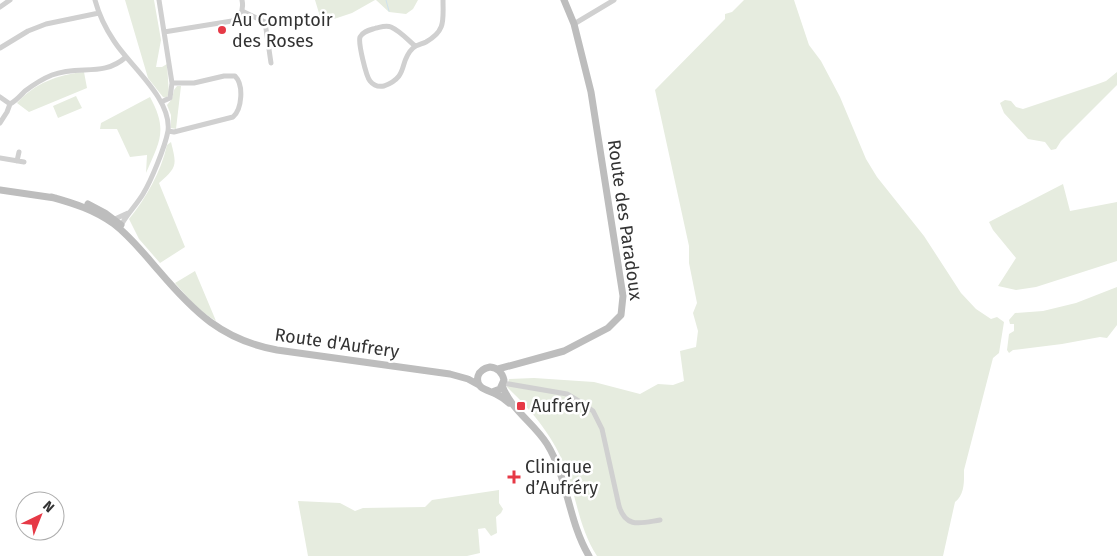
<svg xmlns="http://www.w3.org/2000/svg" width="1117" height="556" font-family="'Fira Sans',sans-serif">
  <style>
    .green { fill: #e6ecdf }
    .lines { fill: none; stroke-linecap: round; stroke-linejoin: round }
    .stream { stroke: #cfe2ee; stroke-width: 1 }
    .street { stroke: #d0d0d0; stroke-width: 5 }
    .secondary { stroke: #bdbdbd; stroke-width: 7 }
    .poi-dot { fill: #e63946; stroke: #fff; stroke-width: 2 }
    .labels { text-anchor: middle; stroke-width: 5; stroke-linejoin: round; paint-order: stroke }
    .poi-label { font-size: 18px; fill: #333; stroke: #fff; text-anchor: start }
    .street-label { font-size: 18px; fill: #333; stroke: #fff }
  </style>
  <rect width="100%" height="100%" fill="#fff"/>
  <path class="green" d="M125,0h29l7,40 -5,27h6l5,-3 2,30 -3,4 -3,-1 -15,-19z
    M315,0h60l-23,13 -30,10z
    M376,0h42l-5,9 -7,5 -17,-2z
    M744,0h50l15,45 12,16 19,36 26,62 11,18 47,59 37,57 15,16 15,10 6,-2 7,5 -5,31 -6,5 -29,112c0,11 1,24 -9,32l-12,54h-346c-17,-26 -20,-55 -30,-84 -12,-34 -34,-60 -60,-85l2,-8 25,-1 60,4 46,12 18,-10 15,1 11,-4 -4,-30 16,-4 2,-16 -5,-18 4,-10 -8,-40v-17l-34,-156 70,-71v-5l7,-2z
    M84,72l3,16 -58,24 -12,-9c18,-20 40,-28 67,-31z
    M1117,72v13l-56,56 -5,8 -5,1 -6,-8 -17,-3 -24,-26 -4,-10 5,-3 6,1 5,6 7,2 72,-24 11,-4z
    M177,86h4l-5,43 -5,-1v-13l-4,-10 5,-6 2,-9z
    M76,96l6,12 -24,10 -5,-12z
    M150,97c18,33 10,44 -4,76l1,-18 -17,2 -13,-28h-17l1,-6z
    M171,142c6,24 6,25 -12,41l26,64 -25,16 -21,-24 -10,-20c17,-21 32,-47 38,-74z
    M1063,184l7,27 47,-9v59l-81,26 -20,3 -18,-4 18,-28 -23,-28 -4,-8z
    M195,271l21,50c-17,-10 -28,-23 -41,-38z
    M1117,287v38l-10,13 -7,-1 -38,7 -49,6 -4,3 -2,-3 2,-16 5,-3v-7h-4l-1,-4 6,-7 28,-2 33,-8z
    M499,490v13l4,6 -2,4 -5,4 1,16 -6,3 -6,-8 -7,1 2,24 -13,3h-159l-10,-55 42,2 15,8 8,-3 62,-1 7,-7z"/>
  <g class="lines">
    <path class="stream" d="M386,0l3,11"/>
    <path class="street" d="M95,0c4,15 11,29 19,41 16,25 58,58 54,90 -3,16 -17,50 -25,63 -6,10 -14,18 -20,28l-2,2 -6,1v-6l13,-6
      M159,0l13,83 -2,15 -9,4
      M0,7l10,-7
      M242,11l23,11 6,41
      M574,24l40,-24
      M164,32l68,-11c9,-4 12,-11 10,-21
      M415,46c-7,-6 -15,-15 -24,-19 -5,-2 -10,0 -15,1 -6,2 -13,3 -16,9 -2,6 6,39 10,44 4,5 9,6 14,5 26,-10 14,-24 29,-38 3,-3 9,-4 13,-6 20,-11 17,-22 17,-42
      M0,48l28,-17 18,-7 53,-11
      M0,97l10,7
      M0,123l7,-11 3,-8c6,-3 10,-8 15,-13 8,-6 17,-12 27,-16 28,-11 50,3 74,-18
      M168,131l6,1 59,-15c9,-8 11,-32 2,-41h-11l-30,7h-22
      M0,158l24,4
      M17,161l2,-9
      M503,383l64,11 15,9 11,8 9,18 17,77c7,23 22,17 41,14"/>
    <path class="secondary" d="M0,190l55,8
      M51,197c22,6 44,13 63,27 17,13 31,31 45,47 35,41 63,69 118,79l173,24 18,5 11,6
      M88,204l17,9 16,12
      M498,369l66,-18 44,-23 13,-13 2,-19 -32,-204 -17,-68 -10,-24
      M502,385c8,24 32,38 45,59 21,34 21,77 42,112
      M492,392l8,-3 4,-9c-2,-8 -6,-12 -14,-13 -5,1 -10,3 -12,9 -3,13 10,14 18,18 4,2 9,5 13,9"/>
  </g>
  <g class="poi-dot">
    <circle cx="222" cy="30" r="5"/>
    <rect x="516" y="401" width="10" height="10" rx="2.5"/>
    <path d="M511.5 469.5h5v5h5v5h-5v5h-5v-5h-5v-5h5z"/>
  </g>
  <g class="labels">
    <g class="poi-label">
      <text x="232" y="26">Au Comptoir<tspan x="232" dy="21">des Roses</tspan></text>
      <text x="531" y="412">Aufréry</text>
      <text x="525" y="473">Clinique<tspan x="525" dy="21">d’Aufréry</tspan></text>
    </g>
    <g class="street-label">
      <text transform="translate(625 220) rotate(82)" y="6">Route des Paradoux</text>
      <text transform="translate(337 343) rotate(8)" y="6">Route d'Aufrery</text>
    </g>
  </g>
  <g transform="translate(40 516) rotate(43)"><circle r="24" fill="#ffffff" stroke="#adadad"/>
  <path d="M0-4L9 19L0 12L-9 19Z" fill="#e63946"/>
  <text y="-8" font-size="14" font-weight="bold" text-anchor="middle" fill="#333333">N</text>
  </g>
</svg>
